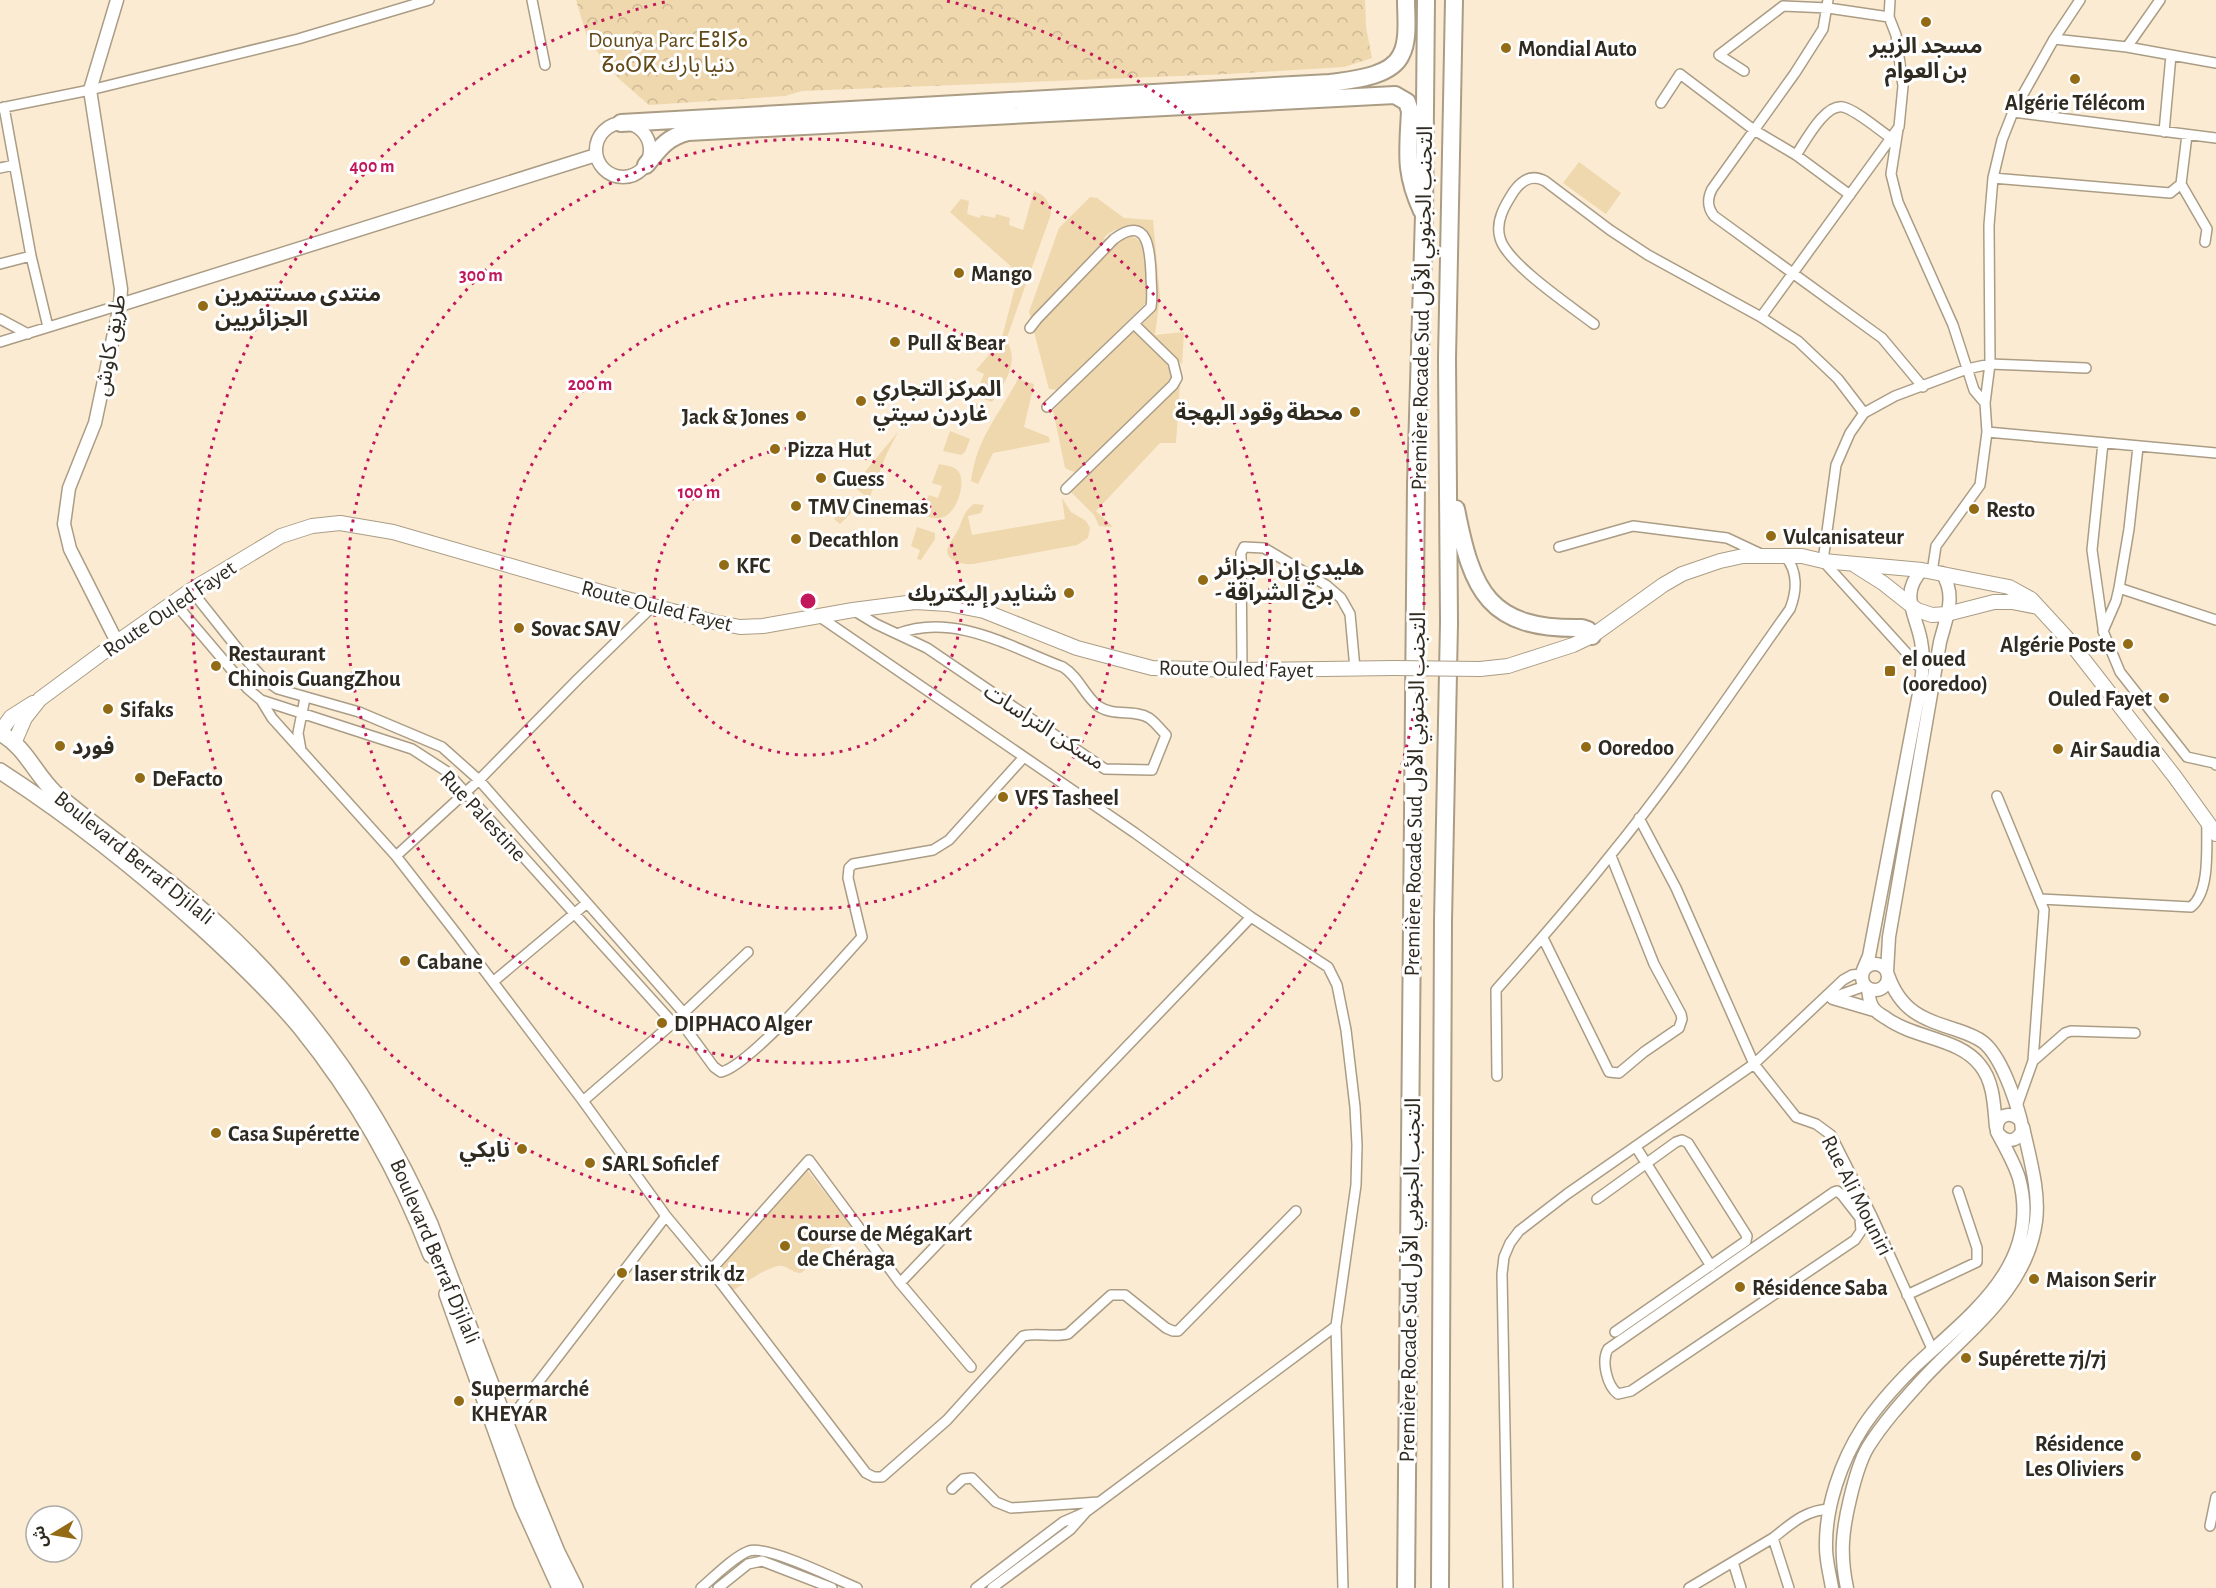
<svg xmlns="http://www.w3.org/2000/svg" width="2216" height="1588" font-family="'Alegreya Sans','Noto Sans Arabic','Noto Sans Tifinagh',sans-serif">
  <style>
    .green { fill: #efd7ae }
    .park { fill: url(#park-crowns) }
    .lines { fill: none; stroke-linecap: round; stroke-linejoin: round }
    .minor-casing { stroke: #ab9d85; stroke-width: 12 }
    .tertiary-casing { stroke: #ab9d85; stroke-width: 15 }
    .secondary-casing { stroke: #ab9d85; stroke-width: 16 }
    .trunk-casing { stroke: #ab9d85; stroke-width: 18 }
    .motorway-casing { stroke: #ab9d85; stroke-width: 20 }
    .minor { stroke: #fff; stroke-width: 9 }
    .tertiary { stroke: #fff; stroke-width: 12 }
    .secondary { stroke: #fff; stroke-width: 14 }
    .trunk { stroke: #fff; stroke-width: 15 }
    .motorway { stroke: #fff; stroke-width: 16 }
    .secondary-bridge-casing { stroke: #ab9d85; stroke-width: 16; stroke-linecap: butt }
    .secondary-bridge { stroke: #fff; stroke-width: 14 }
    .ring { fill: none; stroke: #c2185b; stroke-width: 3; stroke-dasharray: 3 6 }
    .poi-dot { fill: #936b15; stroke: #fff; stroke-width: 2 }
    .labels { text-anchor: middle; stroke-width: 6; stroke-linejoin: round; paint-order: stroke }
    .park-label { font-size: 22px; fill: #624918; stroke: #fff }
    .poi-label { font-size: 22px; font-weight: bold; fill: #302b21; stroke: #fff; text-anchor: start }
    .street-label { font-size: 22px; fill: #302b21; stroke: #fff }
    .centre { fill: #c2185b; stroke: #fff; stroke-width: 3 }
    .ring-label { font-size: 18px; text-anchor: middle; font-weight: bold; fill: #c2185b; stroke: #fff; stroke-width: 6; stroke-linejoin: round; paint-order: stroke }
  </style>
  <defs>
    <pattern id="park-crowns" width="20" height="18" patternUnits="userSpaceOnUse" patternTransform="scale(1.5)"><rect width="20" height="18" fill="#efd7ae"/><path d="M2 6a3 3 0 1 1 6 0M12 15a3 3 0 1 1 6 0" fill="none" stroke="#cdb995"/></pattern>
  </defs>
  <rect width="100%" height="100%" fill="#faebd2"/>
  <path class="green" d="M1579,162l42,31 -15,21 -43,-31z
    M1034,191c11,4 16,11 17,23l-45,126c15,22 -2,44 -14,62l-17,-6 9,-22 -8,-4 25,-29 16,-61 -2,-10 -65,-58 11,-13 8,2 -2,13 13,4 1,-3 14,3 1,-4 14,4 -1,7 14,5z
    M1090,197l7,1 27,20 29,2 7,76 -5,39 29,-3 -2,32 -40,-39 14,-16 1,-5c-1,-19 1,-43 -5,-62 -2,-8 -15,-14 -23,-14 -10,-1 -19,3 -25,10l3,2 -76,78 -2,-6 30,-84z
    M1131,237l5,1 8,8 3,56 -90,88 -8,-1 -16,-61 83,-85 6,-4z
    M1132,329l37,34 3,16 -92,90 -6,3 -9,-4 -12,-58z
    M1018,379l16,5 -10,43 25,10 1,5 -57,11 -15,31 -7,-3c6,-44 27,-64 47,-102z
    M1180,383l-4,60h-16l-64,68 17,16 -14,-1 -5,-11 -23,-23z
    M973,402l14,6 -6,10 -13,-5z
    M950,431l20,8 -5,13 -4,3 -18,-4z
    M898,432l-11,21 -18,46 -16,-13z
    M939,464c5,1 14,2 18,6 11,9 0,46 -17,48 -6,1 -13,-1 -19,-4l8,-19 9,3 4,-12 -10,-3z
    M853,497l7,7 -20,20 -6,-5z
    M1062,498l9,14 15,9 4,7 -2,10 -11,7 -104,19c-11,1 -32,-4 -24,-19 3,-6 7,-11 10,-17 4,-10 6,-18 15,-24l10,1 -3,8 -13,3 4,19 93,-16z
    M917,527l18,6v6l-14,21 -4,-1 3,-9 -9,-4z
    M807,1170l45,57 -51,46c-8,0 -11,-5 -18,-7 -11,-3 -39,18 -49,24l-17,-20z"/>
  <path class="park" d="M576,0h789l1,27 6,31 -28,9 -116,7 -426,17 -17,5 -136,9 -31,-27 -30,-38z"/>
  <g class="lines">
    <g class="minor-casing">
      <path id="minor" d="M532,0l13,65
        M1828,0l-5,29 -28,44 -83,116c-5,10 -5,18 2,27l168,122 41,49
        M1889,17l1,-17
        M2054,39l73,8 89,16
        M2127,47l33,-47
        M1744,71l-25,-16 64,-49 45,2 61,9 7,18 7,51 -4,41 -138,190
        M1661,103l19,-29 74,56 42,25 54,40
        M4,107l27,149 17,71
        M0,108l90,-18 208,-51 131,-39
        M2013,112l203,26
        M1898,129l-7,45 7,28 55,123 21,65 11,13
        M2164,132l7,-77
        M1796,155c9,-13 29,-52 47,-48 13,3 36,23 48,31
        M0,168l14,-3
        M1993,178l177,15 11,-9 6,-49
        M2181,184l26,45 -2,13
        M0,264l31,-8
        M0,319l28,15
        M1594,324c-22,-17 -88,-61 -94,-86 -5,-17 5,-33 14,-47 8,-11 18,-17 31,-10l65,49 38,25 113,62 37,24 40,38 26,34
        M1030,328l7,-9 77,-80c34,-25 36,11 37,35 0,11 2,22 0,33l-104,100
        M0,342l120,-37
        M1987,432l229,21
        M2103,443l-11,107 11,78
        M2138,447l-9,82 -10,59 -3,13 -13,30 17,41 67,85 27,6 2,2
        M1066,489l107,-104 4,-7 -4,-16 -39,-38
        M1559,547l74,-21 94,12 34,16
        M1932,572l4,-26 44,-61 7,-53 -2,-29 5,-39 -1,-139 4,-47 9,-38 11,-28 41,-73 26,-39
        M2119,588l97,32
        M191,590l58,73 16,17 13,9 81,23 83,35 37,33 204,232
        M174,602l74,87 13,11 151,49 34,22 227,252
        M853,610l23,14 51,24 178,121 47,1 14,-35c-5,-5 -11,-13 -17,-17 -15,-9 -35,-1 -51,-12 -14,-11 -19,-29 -35,-39 -53,-20 -109,-55 -166,-33
        M820,617l315,216 116,84 77,50 9,18 9,45 9,77 2,38 -1,40 -20,141 7,262
        M1242,670l-1,-117 3,-6 20,1 62,37 15,13 9,16 5,55
        M1923,671l-100,-110 13,-96 14,-32 14,-20 31,-17 72,-27 23,-5 96,4
        M261,700l11,18 124,138 60,77 127,168 83,115 45,54 155,203 8,4h8l65,-57 76,-84c15,-4 30,2 45,-2l43,-39h14l41,33 7,3h5l118,-120
        M301,750l-3,-17 7,-35
        M1997,796l47,114 -11,151 -16,45
        M1639,818l37,70 78,176 42,53 20,7 15,11 41,81 61,135
        M396,856l83,-76 99,-101 75,-73
        M2041,899l150,8c20,-16 15,-62 16,-85
        M1543,938l66,134 10,1 25,-21 35,-24 3,-9 -1,-5 -27,-50 -43,-108
        M494,981l93,-78
        M1831,998l34,-12
        M678,1018l36,49 7,5c29,-6 117,-109 141,-135l-14,-59 1,-10 4,-4 80,-14 16,-10 75,-83
        M2033,1061l32,-28 6,-2 64,2
        M1497,1076l-1,-86c39,-44 77,-87 113,-133 65,-79 122,-165 181,-248 7,-18 8,-38 -5,-53
        M583,1101l90,-78 75,-71
        M1636,1147l75,119
        M1842,1195l18,23 1,13 -6,9 -224,151 -13,3c-11,-8 -17,-33 -10,-45l226,-157 3,-1 5,4 15,-7
        M1597,1199l79,-57 6,-2 6,3 59,93 -1,5 -131,91
        M711,1270l98,-110 91,123 71,84
        M900,1283l351,-366
        M1907,1295l70,-33v-14l-19,-57
        M507,1423l159,-207
        M952,1489l11,-10 9,-1 24,24 15,6 88,-6
        M2210,1526l6,-29
        M1773,1538c18,-14 32,-28 57,-29
        M1733,1562l8,26
        M701,1588c13,-11 32,-31 48,-37 18,-6 87,28 108,37
        M718,1588l30,-24 14,-3 70,27
        M976,1588l87,-66 23,-10
        M992,1588l78,-58 16,-18 250,-186
        M1508,1588l-6,-314 2,-17 6,-14 9,-12 48,-37 187,-130 89,-84 9,-5 9,-1
        M1689,1588l84,-50 16,50"/>
    </g>
    <g class="tertiary-casing">
      <path id="tertiary" d="M596 150a27 27 0 1 1 54 0a27 27 0 1 1-54 0Z
        M120,305l476,-150
        M117,642l-47,-93 -6,-25 5,-36 26,-65 25,-118 1,-16 -31,-199 27,-90
        M1862 977a13 13 0 1 1 26 0a13 13 0 1 1-26 0Z
        M1863,970l6,-14 52,-273c2,-14 3,-28 0,-42 -5,-27 -22,-47 1,-71
        M1887,972l2,-35 51,-295c6,-24 17,-46 2,-69
        M1888,975c13,37 35,44 69,55 9,3 18,6 26,12 18,14 32,56 38,79
        M1868,989c1,6 1,12 4,17 3,6 9,9 14,12 29,21 73,20 94,47 14,17 14,41 16,62
        M1833,998l41,12
        M1832,1588c-2,-13 -6,-27 -6,-40 -1,-41 15,-87 37,-121 14,-21 32,-41 50,-59 55,-52 130,-102 106,-190 -5,-16 -14,-31 -22,-46 -2,-16 12,-23 24,-11l1,10c-6,12 -17,12 -25,1
        M1847,1588c-7,-33 -5,-56 3,-89 4,-17 9,-37 18,-52 15,-24 35,-46 54,-67 44,-48 105,-89 114,-159 4,-30 -7,-65 -13,-94"/>
    </g>
    <g class="secondary-casing">
      <path id="secondary" d="M1856,566l27,17 34,27 15,5 15,-1 47,-12h18l26,5
        M1480,669l28,-3 65,-21 19,-9 71,-51 19,-11 38,-13 23,-5h59l21,5 99,9 87,17 22,12 35,38 109,140 41,57
        M0,732l11,-15 22,-14
        M15,741l10,-23 15,-19 77,-57 74,-52 90,-54 31,-10 28,-3 53,9 222,64 99,26 26,5 23,-1 90,-16 62,-8 33,2 36,7 93,37 75,20 90,2 152,-2"/>
    </g>
    <g class="trunk-casing">
      <path id="trunk" d="M0,733c25,13 35,41 55,60 55,46 115,86 167,135 91,85 158,183 208,296l99,260 28,68 18,36
        M0,771c71,46 138,99 201,156 35,32 69,64 99,100 55,68 100,147 131,228
        M447,1294l75,210 38,84"/>
    </g>
    <g class="motorway-casing">
      <path id="motorway" d="M621,123l709,-40c21,-3 61,-6 71,-28 8,-15 5,-38 5,-55
        M646,165c13,-16 21,-28 42,-33l707,-37 12,7 3,9c-2,42 -6,61 12,100
        M1456,509c16,82 32,121 126,119l6,2 4,6
        M1406,1588l10,-1104 8,-269 2,-215
        M1440,1588l3,-667 6,-298 -2,-264 7,-359"/>
    </g>
    <use href="#minor" class="minor"/>
    <use href="#tertiary" class="tertiary"/>
    <use href="#secondary" class="secondary"/>
    <use href="#trunk" class="trunk"/>
    <use href="#motorway" class="motorway"/>
    <g class="secondary-bridge-casing">
      <path id="secondary-bridge" d="M1394,668l86,1"/>
    </g>
    <use href="#secondary-bridge" class="secondary-bridge"/>
  </g>
  <g class="ring">
    <circle cx="808" cy="601" r="154"/>
    <circle cx="808" cy="601" r="308"/>
    <circle cx="808" cy="601" r="462"/>
    <path d="M947 1A616 616 0 1 1 669 1"/>
  </g>
  <g class="poi-dot">
    <circle cx="1926" cy="22" r="6"/>
    <circle cx="1506" cy="48" r="6"/>
    <circle cx="2075" cy="79" r="6"/>
    <circle cx="959" cy="273" r="6"/>
    <circle cx="203" cy="306" r="6"/>
    <circle cx="895" cy="342" r="6"/>
    <circle cx="861" cy="401" r="6"/>
    <circle cx="1355" cy="412" r="6"/>
    <circle cx="801" cy="416" r="6"/>
    <circle cx="775" cy="449" r="6"/>
    <circle cx="821" cy="478" r="6"/>
    <circle cx="796" cy="506" r="6"/>
    <circle cx="1974" cy="509" r="6"/>
    <circle cx="1771" cy="536" r="6"/>
    <circle cx="796" cy="539" r="6"/>
    <circle cx="724" cy="565" r="6"/>
    <circle cx="1203" cy="580" r="6"/>
    <circle cx="1069" cy="593" r="6"/>
    <circle cx="519" cy="628" r="6"/>
    <circle cx="2128" cy="644" r="6"/>
    <circle cx="216" cy="666" r="6"/>
    <rect x="1884" y="665" width="12" height="12" rx="3"/>
    <circle cx="2164" cy="698" r="6"/>
    <circle cx="108" cy="709" r="6"/>
    <circle cx="60" cy="746" r="6"/>
    <circle cx="1586" cy="747" r="6"/>
    <circle cx="2058" cy="749" r="6"/>
    <circle cx="140" cy="778" r="6"/>
    <circle cx="1003" cy="797" r="6"/>
    <circle cx="405" cy="961" r="6"/>
    <circle cx="662" cy="1023" r="6"/>
    <circle cx="216" cy="1133" r="6"/>
    <circle cx="522" cy="1149" r="6"/>
    <circle cx="590" cy="1163" r="6"/>
    <circle cx="785" cy="1246" r="6"/>
    <circle cx="622" cy="1273" r="6"/>
    <circle cx="2034" cy="1279" r="6"/>
    <circle cx="1740" cy="1287" r="6"/>
    <circle cx="1966" cy="1358" r="6"/>
    <circle cx="459" cy="1401" r="6"/>
    <circle cx="2136" cy="1456" r="6"/>
  </g>
  <g class="labels">
    <g class="park-label">
      <text x="668" y="47">Dounya Parc ⴹⵓⵏⵢⴰ<tspan x="668" dy="25">ⵒⴰⵔⴽ دنيا بارك</tspan></text>
    </g>
    <g class="poi-label">
      <text x="1926" y="53" text-anchor="middle">مسجد الزبير<tspan x="1926" dy="25">بن العوام</tspan></text>
      <text x="1518" y="56">Mondial Auto</text>
      <text x="2075" y="110" text-anchor="middle">Algérie Télécom</text>
      <text x="971" y="281">Mango</text>
      <text x="215" y="301">منتدى مستتمرين<tspan x="215" dy="25">الجزائريين</tspan></text>
      <text x="907" y="350">Pull &amp; Bear</text>
      <text x="873" y="396">المركز التجاري<tspan x="873" dy="25">غاردن سيتي</tspan></text>
      <text x="1343" y="420" text-anchor="end">محطة وقود البهجة</text>
      <text x="789" y="424" text-anchor="end">Jack &amp; Jones</text>
      <text x="787" y="457">Pizza Hut</text>
      <text x="833" y="486">Guess</text>
      <text x="808" y="514">TMV Cinemas</text>
      <text x="1986" y="517">Resto</text>
      <text x="1783" y="544">Vulcanisateur</text>
      <text x="808" y="547">Decathlon</text>
      <text x="736" y="573">KFC</text>
      <text x="1215" y="575">هليدي إن الجزائر<tspan x="1215" dy="25">- برج الشراقة</tspan></text>
      <text x="1057" y="601" text-anchor="end">شنايدر إليكتريك</text>
      <text x="531" y="636">Sovac SAV</text>
      <text x="2116" y="652" text-anchor="end">Algérie Poste</text>
      <text x="228" y="661">Restaurant<tspan x="228" dy="25">Chinois GuangZhou</tspan></text>
      <text x="1902" y="666">el oued<tspan x="1902" dy="25">(ooredoo)</tspan></text>
      <text x="2152" y="706" text-anchor="end">Ouled Fayet</text>
      <text x="120" y="717">Sifaks</text>
      <text x="72" y="754">فورد</text>
      <text x="1598" y="755">Ooredoo</text>
      <text x="2070" y="757">Air Saudia</text>
      <text x="152" y="786">DeFacto</text>
      <text x="1015" y="805">VFS Tasheel</text>
      <text x="417" y="969">Cabane</text>
      <text x="674" y="1031">DIPHACO Alger</text>
      <text x="228" y="1141">Casa Supérette</text>
      <text x="510" y="1157" text-anchor="end">نايكي</text>
      <text x="602" y="1171">SARL Soficlef</text>
      <text x="797" y="1241">Course de MégaKart<tspan x="797" dy="25">de Chéraga</tspan></text>
      <text x="634" y="1281">laser strik dz</text>
      <text x="2046" y="1287">Maison Serir</text>
      <text x="1752" y="1295">Résidence Saba</text>
      <text x="1978" y="1366">Supérette 7j/7j</text>
      <text x="471" y="1396">Supermarché<tspan x="471" dy="25">KHEYAR</tspan></text>
      <text x="2124" y="1451" text-anchor="end">Résidence<tspan x="2124" dy="25">Les Oliviers</tspan></text>
    </g>
    <g class="street-label">
      <text transform="translate(1421 308) rotate(-89)" y="8">Première Rocade Sud التجنب الجنوبي الأول</text>
      <text transform="translate(109 345) rotate(-80)" y="8">طريق كاوش</text>
      <text transform="translate(657 605) rotate(14)" y="8">Route Ouled Fayet</text>
      <text transform="translate(169 608) rotate(-34)" y="8">Route Ouled Fayet</text>
      <text transform="translate(1236 668) rotate(1)" y="8">Route Ouled Fayet</text>
      <text transform="translate(1045 726) rotate(33)" y="8">مسكن التراسات</text>
      <text transform="translate(1414 794) rotate(-89)" y="8">Première Rocade Sud التجنب الجنوبي الأول</text>
      <text transform="translate(484 815) rotate(47)" y="8">Rue Palestine</text>
      <text transform="translate(135 857) rotate(39)" y="8">Boulevard Berraf Djilali</text>
      <text transform="translate(1858 1195) rotate(63)" y="8">Rue Ali Mouniri</text>
      <text transform="translate(436 1251) rotate(67)" y="8">Boulevard Berraf Djilali</text>
      <text transform="translate(1409 1280) rotate(-89)" y="8">Première Rocade Sud التجنب الجنوبي الأول</text>
    </g>
  </g>
  <circle cx="808" cy="601" r="9" class="centre"/>
  <g class="ring-label">
    <text x="372" y="172">400 m</text>
    <text x="481" y="281">300 m</text>
    <text x="590" y="390">200 m</text>
    <text x="699" y="498">100 m</text>
  </g>
  <g transform="translate(54 1534) rotate(259)"><circle r="28" fill="#ffffff" stroke="#acaaa6" stroke-width="1.5"/>
  <path d="M0-4.5L10 22L0 15L-10 22Z" fill="#936b15"/>
  <text y="-9" font-size="16" font-weight="bold" text-anchor="middle" fill="#302b21">ش</text>
  </g>
</svg>
